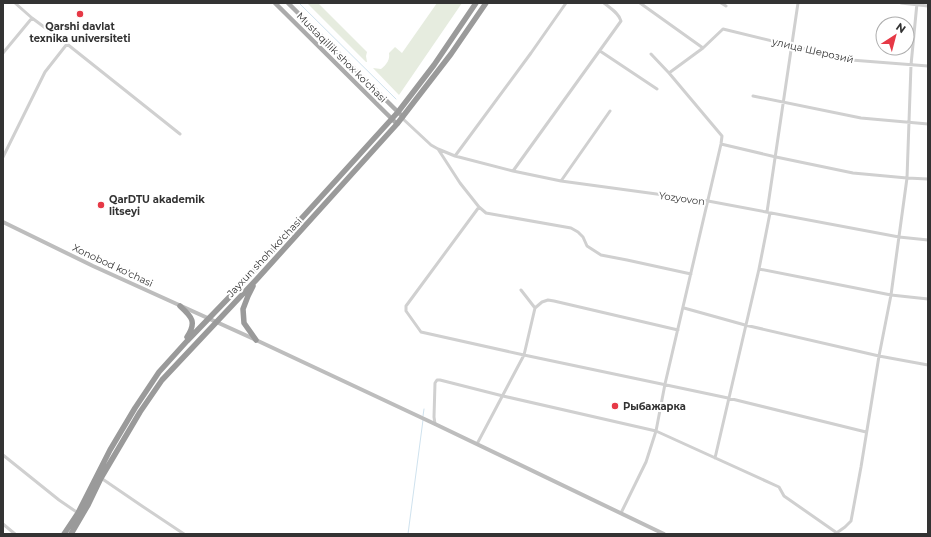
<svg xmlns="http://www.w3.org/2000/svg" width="931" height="537" font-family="Montserrat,sans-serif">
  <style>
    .green { fill: #e6ecdf }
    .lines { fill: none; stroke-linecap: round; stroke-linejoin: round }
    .stream { stroke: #cfe2ee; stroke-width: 1 }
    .street { stroke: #d0d0d0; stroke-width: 3 }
    .secondary { stroke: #bdbdbd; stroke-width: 4 }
    .primary { stroke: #ababab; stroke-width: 4.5 }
    .highway { stroke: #9a9a9a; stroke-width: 5.5 }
    .poi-dot { fill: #e63946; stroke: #fff; stroke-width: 1.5 }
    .labels { text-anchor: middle; stroke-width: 4; stroke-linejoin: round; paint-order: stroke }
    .poi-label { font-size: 10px; font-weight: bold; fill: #333; stroke: #fff; text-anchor: start }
    .street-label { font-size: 10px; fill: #333; stroke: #fff }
  </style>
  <rect width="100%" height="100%" fill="#fff"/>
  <path class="green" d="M307,3h11l49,49 -1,4 1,6h-1z
    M437,3h25l-63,92 -26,-27 8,1c6,-5 9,-9 8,-16l6,-6 7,6z"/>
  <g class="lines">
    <path class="stream" d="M299,3l97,96
      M423,416l1,-7
      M408,534l15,-114"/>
    <path class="street" d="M15,3l17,15 35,26 113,90
      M640,3l63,45
      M721,3l5,3
      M901,3l27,3
      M600,51l57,38
      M3,53l29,-35
      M669,73l34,-25 20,-19 128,31 77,6
      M753,96l108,22 67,6
      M402,118l29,27 7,4 22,34 19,24 7,6 85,15 7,4 5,5 4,9 14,9 26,5 64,14
      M721,144l55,13 77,16 54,5 21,1
      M438,149l17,7 58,15 48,10 147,20 191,36 29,3
      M455,156l76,-103 35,-50
      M3,157l42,-85 22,-28
      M513,171l108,-150c-2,-8 -11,-13 -17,-18
      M561,181l49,-70
      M479,207l-73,99v5l15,21 103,23 204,43 138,34
      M767,212l31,-209
      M759,269l132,26 37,4
      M521,290l14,18
      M684,308l61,17 134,31 49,9
      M435,424l-1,-7 1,-34 2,-3h3l63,16 153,35 123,56 5,9 53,37
      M477,444l47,-89 11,-47 7,-6 6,-2 6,1 124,29
      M3,455l56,45 19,13
      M715,458l44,-189 11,-56
      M101,478l41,28 42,28
      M621,513l25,-51 10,-31 9,-47 56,-240 1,-8 -53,-63 -18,-19
      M3,524l12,10
      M835,534l10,-7 6,-6 10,-54 18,-111 12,-61 16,-117 4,-113 6,-62"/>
    <path class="secondary" d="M3,222l90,44 163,74 179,84 229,110"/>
    <path class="primary" d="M275,3l122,121
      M288,3l115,114"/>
    <path class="highway" d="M253,286l-5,10 -5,13 1,14 12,17
      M180,306c12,11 17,16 7,31
      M64,534l14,-21 32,-63 25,-42 24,-36 28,-31 55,-57 156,-172 36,-47 42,-62
      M71,534l17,-29 13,-27 39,-66 22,-32 95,-101 140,-155 54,-70 35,-51"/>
  </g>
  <g class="poi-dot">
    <circle cx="80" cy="14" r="4"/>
    <circle cx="101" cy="205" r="4"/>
    <circle cx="615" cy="406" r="4"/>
  </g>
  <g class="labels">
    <g class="poi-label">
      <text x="80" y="30" text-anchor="middle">Qarshi davlat<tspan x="80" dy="12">texnika universiteti</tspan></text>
      <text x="109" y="203">QarDTU akademik<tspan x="109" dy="12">litseyi</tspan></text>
      <text x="623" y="410">Рыбажарка</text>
    </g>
    <g class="street-label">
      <text transform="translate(813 50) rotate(13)" y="4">улица Шерозий</text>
      <text transform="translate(342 57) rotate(45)" y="4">Mustaqillik shox ko'chasi</text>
      <text transform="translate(682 198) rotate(8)" y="4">Yozyovon</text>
      <text transform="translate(264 257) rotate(-47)" y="4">Jayxun shoh ko'chasi</text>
      <text transform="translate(113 265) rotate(25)" y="4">Xonobod ko'chasi</text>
    </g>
  </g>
  <rect width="931" height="537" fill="none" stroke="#333333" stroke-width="8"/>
  <g transform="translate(895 36) rotate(36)"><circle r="19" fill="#ffffff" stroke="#adadad"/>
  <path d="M0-3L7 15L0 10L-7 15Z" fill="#e63946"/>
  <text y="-6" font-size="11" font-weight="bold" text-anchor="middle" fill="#333333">N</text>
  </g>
</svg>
